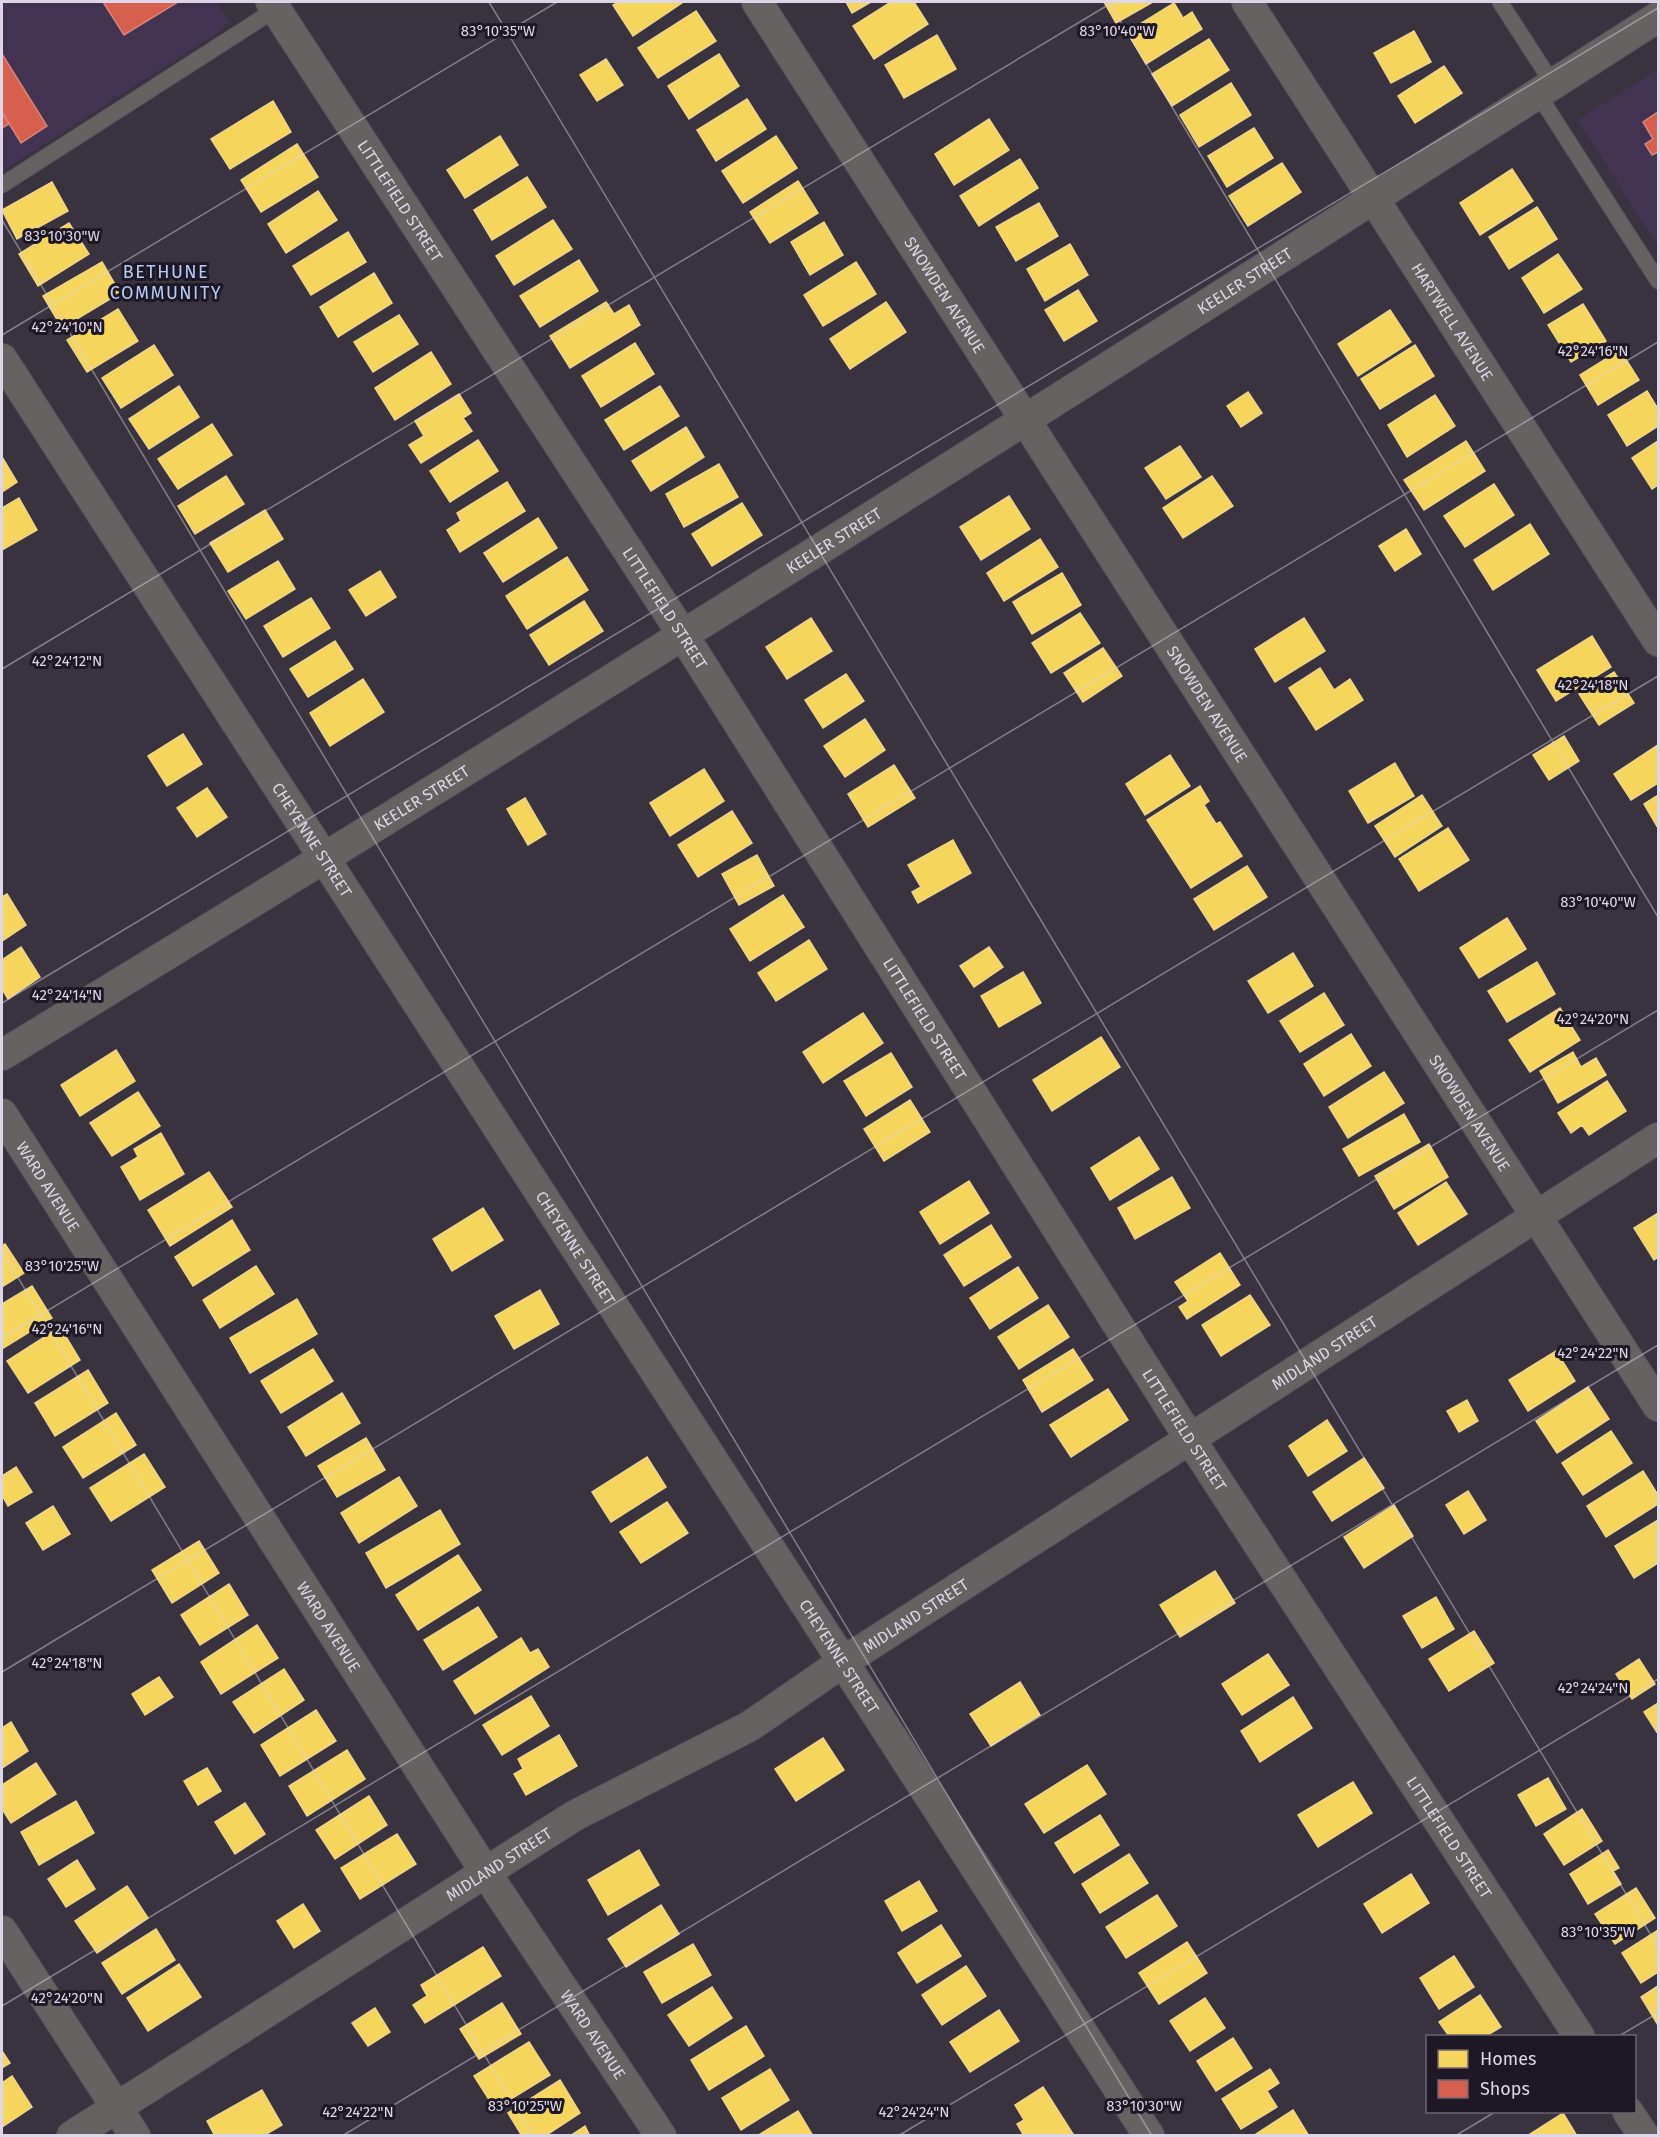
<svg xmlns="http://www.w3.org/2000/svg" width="1660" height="2137" font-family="'Fira Sans',sans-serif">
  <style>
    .built { fill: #423451 }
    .homes { fill: #f6d55c; stroke: #efd586; stroke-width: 1.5 }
    .shops { fill: #d6604d; stroke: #d8837b; stroke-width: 1.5 }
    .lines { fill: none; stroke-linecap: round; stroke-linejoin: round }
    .lane-casing { stroke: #57515d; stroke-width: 17 }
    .street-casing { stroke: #57515d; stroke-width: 32 }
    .lane { stroke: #656261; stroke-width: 15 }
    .street { stroke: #656261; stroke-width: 30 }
    .ticks { fill: none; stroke: #ded6e7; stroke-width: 1.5; stroke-opacity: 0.45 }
    .labels { text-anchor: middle; stroke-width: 6; stroke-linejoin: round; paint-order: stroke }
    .street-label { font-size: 16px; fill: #ded6e7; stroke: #1d1824 }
    .neighbourhood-label { font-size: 18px; letter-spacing: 1.5px; fill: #b6cbf3; stroke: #1d1824 }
    .ticks-label { font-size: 15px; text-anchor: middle; fill: #ded6e7; stroke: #1d1824; stroke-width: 6; stroke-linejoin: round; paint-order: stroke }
  </style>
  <rect width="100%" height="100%" fill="#393340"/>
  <path class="built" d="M7,2h209l14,22 -228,147v-166z
    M1658,69v178l-80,-127z"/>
  <path class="homes" d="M619,2h62l1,1 -49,33 -20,-31z
    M846,2h25l-19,11z
    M891,2h23l14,22 -54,35 -21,-33z
    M1104,2h49l-37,21z
    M1174,3l9,15 9,-6 10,17 -56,35 -19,-32z
    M696,11l20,30 -58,37 -20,-30z
    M1414,31l17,31 -40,21 -17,-30z
    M937,35l19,34 -52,29 -19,-33z
    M1209,39l20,31 -57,36 -20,-32z
    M719,54l20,32 -50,33 -21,-33z
    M606,59l17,26 -26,16 -17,-26z
    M1444,66l18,27 -47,30 -17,-27z
    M1231,83l20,32 -52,32 -19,-32z
    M747,99l19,30 -50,32 -19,-31z
    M273,101l18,31 -61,37 -19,-30z
    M989,119l20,31 -55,35 -19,-31z
    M1254,128l19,30 -46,29 -19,-31z
    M500,136l18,29 -53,33 -18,-28z
    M776,136l21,32 -54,35 -21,-32z
    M297,144l21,33 -57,35 -20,-32z
    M1020,159l18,29 -59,38 -19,-30z
    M1282,163l19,29 -53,34 -19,-30z
    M1512,169l21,32 -53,34 -20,-32z
    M527,177l19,30 -54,33 -18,-30z
    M798,181l20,32 -48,30 -20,-31z
    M52,182l16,29 -51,28 -15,-29z
    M318,191l19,29 -51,33 -18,-29z
    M1039,203l19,33 -42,25 -20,-34z
    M1537,207l20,32 -48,30 -20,-32z
    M553,220l19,29 -58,36 -18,-29z
    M824,222l19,33 -33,20 -19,-33z
    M69,223l20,31 -51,32 -19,-32z
    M348,232l18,30 -55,33 -18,-29z
    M1070,244l18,31 -43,26 -18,-32z
    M1558,254l24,35 -38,24 -22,-35z
    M579,260l19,31 -58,36 -20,-31z
    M102,262l18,31 -58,35 -19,-32z
    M856,262l20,32 -53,32 -19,-31z
    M374,273l18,30 -54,34 -18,-30z
    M1078,290l19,31 -33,20 -19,-31z
    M606,302l8,12 15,-9 11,20 -70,43 -20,-32z
    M886,302l20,30 -56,37 -20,-30z
    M1583,304l23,37 -35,21 -23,-37z
    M118,309l20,32 -51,31 -20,-32z
    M1390,310l21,32 -53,34 -20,-32z
    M399,315l19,29 -45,28 -19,-30z
    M635,343l19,31 -53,33 -19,-31z
    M154,345l19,30 -52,33 -19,-30z
    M1415,345l19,31 -54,33 -19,-30z
    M1620,350l19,30 -41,25 -18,-30z
    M431,352l20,32 -56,36 -20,-32z
    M179,386l20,31 -50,32 -20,-30z
    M660,386l19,30 -55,34 -19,-30z
    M1647,391l11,18v17l-31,20 -19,-31z
    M1248,392l14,21 -21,14 -14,-21z
    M459,394l12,19 -8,5 9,13 -51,32 -12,-18 15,-9 -9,-15z
    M1435,395l20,31 -48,31 -19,-32z
    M212,424l20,31 -54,34 -20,-30z
    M686,427l18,30 -53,34 -19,-30z
    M478,440l20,31 -48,31 -20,-31z
    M1466,441l19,30 -61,39 -20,-30z
    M1658,441v44l-6,4 -20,-31z
    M1180,446l21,31 -35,22 -21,-31z
    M2,457l15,25 -15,10z
    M719,464l19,33 -54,30 -18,-33z
    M226,476l18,28 -49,30 -17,-28z
    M1212,476l21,30 -50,32 -20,-30z
    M507,482l18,29 -65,41 -13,-22 14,-9 -4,-8z
    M1494,484l20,31 -49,32 -21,-31z
    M1009,496l21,33 -49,31 -21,-33z
    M19,498l18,32 -35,20v-42z
    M742,503l20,32 -50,31 -20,-32z
    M265,510l18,29 -55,33 -18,-29z
    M538,518l19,30 -54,34 -19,-29z
    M1530,524l19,30 -56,36 -19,-30z
    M1406,529l15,25 -26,17 -16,-25z
    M1040,539l18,28 -54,34 -17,-28z
    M567,557l21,33 -61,39 -21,-33z
    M278,561l17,28 -49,30 -18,-28z
    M380,571l16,26 -30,19 -17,-26z
    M1062,573l19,32 -49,29 -19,-32z
    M311,598l19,30 -47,29 -19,-31z
    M584,601l19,30 -54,34 -19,-30z
    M1080,613l20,30 -49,30 -19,-30z
    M811,618l21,33 -45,28 -21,-32z
    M1304,618l21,33 -50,31 -20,-33z
    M1592,636l19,31 -55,34 -19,-31z
    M335,641l18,28 -45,28 -18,-28z
    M1103,648l19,28 -39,26 -19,-29z
    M1320,668l14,22 16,-11 13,21 -47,30 -27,-42z
    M1614,672l20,31 -35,22 -20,-31z
    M846,674l18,27 -41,27 -18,-28z
    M363,679l21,33 -54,34 -20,-33z
    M865,719l20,31 -40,27 -21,-31z
    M183,734l19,30 -35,22 -19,-30z
    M1564,736l15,25 -30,19 -16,-25z
    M1658,745v38l-27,17 -17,-26z
    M1170,755l20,31 -45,29 -19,-31z
    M1395,763l19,33 -46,27 -19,-32z
    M894,765l21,33 -47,29 -20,-33z
    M704,769l20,32 -54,35 -20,-33z
    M1200,786l9,15 -5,4 12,19 4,-2 22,34 -51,32 -44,-68z
    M207,788l20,29 -30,20 -20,-29z
    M1422,795l20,31 -47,31 -20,-31z
    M1658,795v33l-14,-24z
    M525,798l21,36 -18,11 -21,-36z
    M732,811l20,32 -54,34 -20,-32z
    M1448,828l21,32 -50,31 -20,-32z
    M953,840l18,33 -53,30 -6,-11 9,-5 -13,-22z
    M757,855l17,31 -35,19 -17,-31z
    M1247,866l20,31 -53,33 -20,-31z
    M7,894l19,31 -24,16v-44z
    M783,895l21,32 -54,34 -20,-32z
    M1507,918l19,31 -47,29 -19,-30z
    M809,940l18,29 -51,32 -18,-28z
    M21,947l19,30 -32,22 -6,-10v-29z
    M989,947l14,20 -29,20 -14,-21z
    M1293,953l20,33 -45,27 -20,-32z
    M1537,962l18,32 -48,28 -19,-31z
    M1023,972l18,31 -42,24 -18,-31z
    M1324,993l20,32 -44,27 -20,-31z
    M1560,1008l20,32 -50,32 -21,-32z
    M863,1013l20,30 -60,40 -20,-31z
    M1351,1034l20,32 -47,30 -20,-32z
    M1101,1037l19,30 -68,44 -19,-31z
    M116,1050l19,31 -55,35 -19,-31z
    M1573,1052l8,15 15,-9 10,17 -48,28 -18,-32z
    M891,1053l21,34 -46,29 -22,-35z
    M1384,1072l20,31 -56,35 -19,-31z
    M1607,1081l19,30 -37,24 -7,-10 -11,8 -13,-20z
    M138,1092l22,34 -48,30 -22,-33z
    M910,1100l20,32 -46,29 -20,-32z
    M1404,1114l16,28 -61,34 -16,-27z
    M161,1133l23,41 -44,26 -19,-33 17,-10 -4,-8z
    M1139,1137l20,32 -49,31 -19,-32z
    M1429,1144l19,33 -54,32 -19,-33z
    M209,1172l23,35 -62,39 -22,-36z
    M1172,1177l18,31 -55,31 -17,-31z
    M969,1181l20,32 -49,31 -20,-32z
    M1446,1182l21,32 -49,31 -20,-32z
    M483,1208l20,32 -51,31 -19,-32z
    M1658,1213v44l-4,3 -20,-32z
    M232,1220l18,30 -57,36 -18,-29z
    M991,1225l20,32 -47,29 -20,-31z
    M5,1244l19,29 -22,14v-41z
    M1220,1253l20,32 -53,34 -8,-12 9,-6 -13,-19z
    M256,1266l18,28 -54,34 -17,-28z
    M1018,1267l20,31 -48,31 -20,-31z
    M32,1286l20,32 -50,31v-45z
    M540,1290l19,34 -45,25 -19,-33z
    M1250,1295l20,30 -49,31 -19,-31z
    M297,1299l20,35 -67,39 -20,-35z
    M1048,1305l21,32 -50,32 -21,-32z
    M60,1327l20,33 -52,33 -21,-32z
    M313,1349l20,32 -52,32 -20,-32z
    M1073,1349l20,31 -51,32 -19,-32z
    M1556,1351l19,30 -47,30 -19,-31z
    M88,1370l20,33 -53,33 -20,-33z
    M1588,1387l21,32 -52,34 -21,-32z
    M1108,1389l20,31 -57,37 -21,-32z
    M342,1393l18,30 -54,33 -18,-29z
    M1467,1400l11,21 -19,11 -12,-21z
    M116,1413l20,32 -53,33 -20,-31z
    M1327,1420l20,31 -39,25 -19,-30z
    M1611,1431l21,32 -49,32 -21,-32z
    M366,1438l19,32 -48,27 -19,-31z
    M144,1454l21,33 -54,34 -21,-33z
    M647,1457l19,30 -55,35 -19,-30z
    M1364,1458l20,30 -52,33 -19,-29z
    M16,1467l16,25 -24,14 -6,-11v-19z
    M1643,1471l15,24v9l-52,33 -19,-31z
    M399,1477l18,29 -58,37 -18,-30z
    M1468,1491l18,29 -22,14 -18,-29z
    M667,1502l21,31 -47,30 -21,-31z
    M1394,1505l19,31 -49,32 -20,-31z
    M53,1506l17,28 -27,16 -17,-27z
    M440,1510l20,34 -74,44 -20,-35z
    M1658,1520v43l-24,15 -19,-32z
    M199,1541l20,32 -47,30 -20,-33z
    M458,1555l23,35 -63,40 -22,-35z
    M1215,1571l20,32 -55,34 -20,-32z
    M229,1584l19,31 -48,30 -19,-30z
    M1436,1597l18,32 -32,19 -19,-32z
    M478,1607l19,30 -54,33 -19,-30z
    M257,1625l21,33 -57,36 -20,-32z
    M1474,1631l20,32 -45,28 -20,-32z
    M521,1638l9,15 8,-4 11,18 -74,47 -21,-33z
    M1268,1654l21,31 -47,30 -20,-31z
    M1639,1659l16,25 -23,15 -16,-25z
    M284,1669l20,31 -50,33 -21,-31z
    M159,1677l14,20 -28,18 -13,-21z
    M1020,1682l20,33 -49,31 -21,-32z
    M531,1696l18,30 -47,29 -19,-30z
    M1293,1697l19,31 -52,34 -19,-31z
    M1658,1703v31l-14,-22z
    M316,1710l20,31 -56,35 -19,-31z
    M11,1722l17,29 -26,17v-40z
    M559,1735l18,31 -51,29 -12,-21 9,-5 -5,-10z
    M823,1738l21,32 -48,31 -21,-32z
    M347,1750l18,29 -58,37 -18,-30z
    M36,1763l20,31 -45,29 -9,-14v-24z
    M1087,1765l19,29 -62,39 -19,-29z
    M207,1768l14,23 -23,14 -14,-24z
    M1548,1778l18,31 -30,17 -18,-31z
    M1353,1782l19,31 -54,34 -20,-32z
    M369,1796l18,29 -52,34 -19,-29z
    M76,1801l18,32 -55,32 -18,-33z
    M245,1803l20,31 -30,20 -20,-32z
    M1582,1809l20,32 -38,24 -20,-31z
    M1100,1815l19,30 -45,28 -19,-30z
    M397,1834l19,30 -56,35 -19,-31z
    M639,1850l20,35 -51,30 -20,-35z
    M1608,1850l11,18 -6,3 8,13 -33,20 -18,-30z
    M1129,1854l19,29 -48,30 -18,-29z
    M77,1860l18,29 -29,18 -18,-28z
    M1411,1874l18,29 -47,30 -18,-29z
    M919,1881l18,30 -35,20 -17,-30z
    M127,1886l21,32 -51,35 -22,-32z
    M1636,1888l19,30 -40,26 -20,-30z
    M1157,1895l20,31 -51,32 -20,-31z
    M303,1904l17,27 -26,17 -17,-27z
    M661,1905l18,29 -53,33 -18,-28z
    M941,1925l20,31 -44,27 -19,-30z
    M156,1929l19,31 -53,34 -20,-31z
    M1658,1930v42l-17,11 -19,-30z
    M1187,1942l20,31 -48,31 -20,-31z
    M693,1944l18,31 -49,28 -18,-31z
    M483,1947l18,29 -76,47 -12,-18 14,-9 -6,-11z
    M1454,1956l20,31 -35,22 -19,-31z
    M179,1964l22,33 -53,34 -21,-33z
    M966,1966l20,30 -44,29 -20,-30z
    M1658,1986v39l-17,-28z
    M712,1987l20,31 -43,28 -21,-31z
    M1480,1995l21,32 -15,9h-37l-10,-14z
    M1205,1998l20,30 -35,23 -20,-30z
    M502,2003l19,31 -42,25 -19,-30z
    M375,2008l15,24 -22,14 -16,-23z
    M999,2010l20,31 -49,31 -20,-30z
    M746,2026l18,30 -55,34 -18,-30z
    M1233,2038l19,30 -36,23 -19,-30z
    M529,2042l21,33 -55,34 -21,-33z
    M2,2051l8,12 -8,5z
    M770,2069l19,31 -48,30 -19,-32z
    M1270,2069l9,14 -12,8 10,16 -36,22 -19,-30z
    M12,2076l20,31 -30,20v-44z
    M560,2080l20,33 -35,23h-23l-14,-23z
    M1043,2087l30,47 -3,2h-46l-7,-12 7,-4 -9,-15z
    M262,2090l20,35 -19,11h-48l-8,-15z
    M1293,2110l16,26h-56z
    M798,2111l15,25h-56z
    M1563,2113l14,23h-50z
    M585,2126l5,10h-20z"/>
  <path class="shops" d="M103,2h75l-54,33z
    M2,54l45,72 -26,17 -19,-31z
    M2,112l7,12 -7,4z
    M1658,112v40l-6,3 -7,-11 8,-5 -10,-17z"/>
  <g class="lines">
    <g class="lane-casing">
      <path id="lane" d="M1500,2l53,82
        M1538,94l120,187
        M2,185l277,-178"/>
    </g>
    <g class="street-casing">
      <g id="street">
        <path id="s1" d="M271,2l412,633 507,804 389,597"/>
        <path id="s2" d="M757,2l901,1404"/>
        <path id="s3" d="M1247,2l411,639"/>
        <path id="s4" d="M2,359l1147,1777"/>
        <path id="s5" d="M2,1055c557,-338 1107,-687 1656,-1038"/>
        <path id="s6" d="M2,1114l484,759 175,263"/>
        <path d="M2,1931l133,205"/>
        <path d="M1628,2112l16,24"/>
        <path id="s7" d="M72,2136l502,-320 176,-90 93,-64 815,-524"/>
      </g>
    </g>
    <use href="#lane" class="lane"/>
    <use href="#street" class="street"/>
  </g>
  <path class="ticks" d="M489,2l1169,1945M1109,2l549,915M2,220l1150,1916M2,335l555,-333M2,669l1111,-667M2,1003l1656,-995M2,1251l531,885M2,1338l1656,-996M2,1672l1656,-996M2,2006l1656,-996M1619,2036l39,-23M342,2136l1316,-791M898,2136l760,-457M1455,2136l40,-24"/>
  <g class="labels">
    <g class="street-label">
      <text dy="6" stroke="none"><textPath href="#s1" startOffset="237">LITTLEFIELD STREET</textPath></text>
      <text dy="6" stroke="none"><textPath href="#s5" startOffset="1464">KEELER STREET</textPath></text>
      <text dy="6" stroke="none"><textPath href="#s2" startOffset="348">SNOWDEN AVENUE</textPath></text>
      <text dy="6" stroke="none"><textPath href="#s3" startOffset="380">HARTWELL AVENUE</textPath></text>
      <text dy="6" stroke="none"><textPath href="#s5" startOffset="978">KEELER STREET</textPath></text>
      <text dy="6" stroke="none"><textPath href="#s1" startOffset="723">LITTLEFIELD STREET</textPath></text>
      <text dy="6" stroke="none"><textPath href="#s2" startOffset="834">SNOWDEN AVENUE</textPath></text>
      <text dy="6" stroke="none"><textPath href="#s5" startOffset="492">KEELER STREET</textPath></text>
      <text dy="6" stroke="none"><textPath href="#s4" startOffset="572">CHEYENNE STREET</textPath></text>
      <text dy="6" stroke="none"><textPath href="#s1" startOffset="1209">LITTLEFIELD STREET</textPath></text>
      <text dy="6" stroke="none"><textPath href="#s2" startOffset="1320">SNOWDEN AVENUE</textPath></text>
      <text dy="6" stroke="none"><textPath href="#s6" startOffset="86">WARD AVENUE</textPath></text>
      <text dy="6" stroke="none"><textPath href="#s4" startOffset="1058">CHEYENNE STREET</textPath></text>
      <text dy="6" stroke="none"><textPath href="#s7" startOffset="1478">MIDLAND STREET</textPath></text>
      <text dy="6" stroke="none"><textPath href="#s1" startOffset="1695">LITTLEFIELD STREET</textPath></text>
      <text dy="6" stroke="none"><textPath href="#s7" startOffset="992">MIDLAND STREET</textPath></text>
      <text dy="6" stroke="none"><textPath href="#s6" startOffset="608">WARD AVENUE</textPath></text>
      <text dy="6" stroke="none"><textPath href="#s4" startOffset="1544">CHEYENNE STREET</textPath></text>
      <text dy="6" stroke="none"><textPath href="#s1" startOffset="2181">LITTLEFIELD STREET</textPath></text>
      <text dy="6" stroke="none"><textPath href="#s7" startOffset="506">MIDLAND STREET</textPath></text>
      <text dy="6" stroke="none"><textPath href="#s6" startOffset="1094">WARD AVENUE</textPath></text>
    </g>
    <g class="neighbourhood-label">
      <text x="166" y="278">BETHUNE<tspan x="166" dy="21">COMMUNITY</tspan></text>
    </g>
  </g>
  <g class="ticks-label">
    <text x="498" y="36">83°10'35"W</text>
    <text x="1117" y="36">83°10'40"W</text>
    <text x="62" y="241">83°10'30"W</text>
    <text x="67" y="332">42°24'10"N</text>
    <text x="1593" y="356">42°24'16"N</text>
    <text x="67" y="666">42°24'12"N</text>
    <text x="1593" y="690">42°24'18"N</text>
    <text x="1598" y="907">83°10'40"W</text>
    <text x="67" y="1000">42°24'14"N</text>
    <text x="1593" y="1024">42°24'20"N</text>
    <text x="62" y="1271">83°10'25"W</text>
    <text x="67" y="1334">42°24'16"N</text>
    <text x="1593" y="1358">42°24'22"N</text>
    <text x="67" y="1668">42°24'18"N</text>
    <text x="1593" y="1693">42°24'24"N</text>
    <text x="1598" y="1937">83°10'35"W</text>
    <text x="67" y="2003">42°24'20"N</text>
    <text x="525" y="2111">83°10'25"W</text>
    <text x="1144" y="2111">83°10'30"W</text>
    <text x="358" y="2117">42°24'22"N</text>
    <text x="914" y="2117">42°24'24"N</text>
  </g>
  <rect width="1660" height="2137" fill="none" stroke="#ded6e7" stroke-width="6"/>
  <rect x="1426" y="2035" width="210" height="78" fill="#1d1824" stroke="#6a6472" stroke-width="1.5"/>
  <rect x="1438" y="2050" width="30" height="18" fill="#f6d55c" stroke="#6a6472" stroke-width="1.5"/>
  <text x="1480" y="2065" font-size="18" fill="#ded6e7">Homes</text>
  <rect x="1438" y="2080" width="30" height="18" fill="#d6604d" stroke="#6a6472" stroke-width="1.5"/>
  <text x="1480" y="2095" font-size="18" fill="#ded6e7">Shops</text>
</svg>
